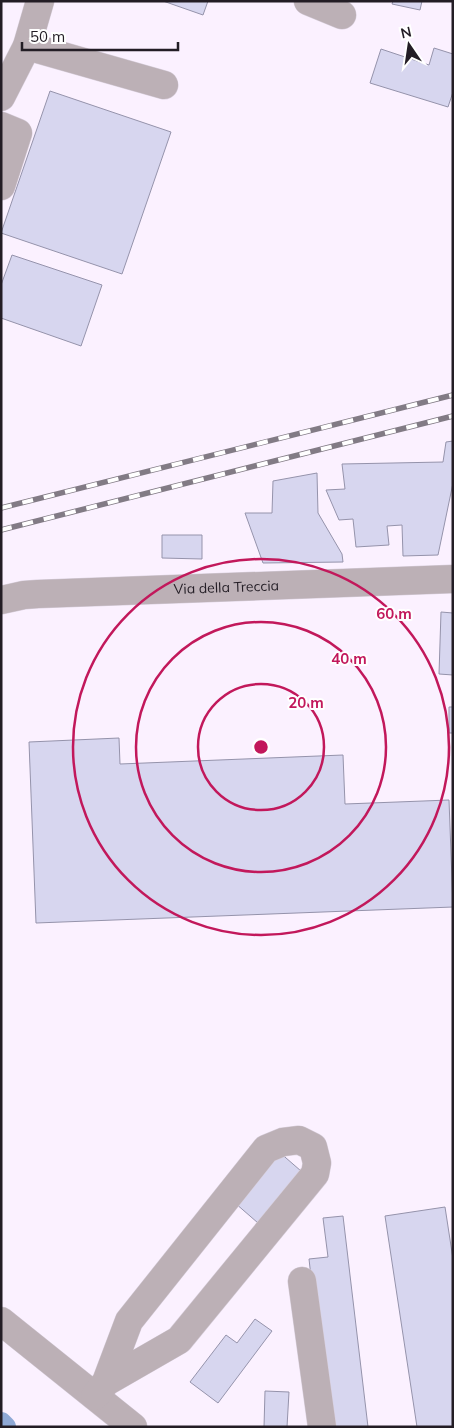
<svg xmlns="http://www.w3.org/2000/svg" width="454" height="1428" font-family="Mulish,sans-serif">
  <style>
    .lines { fill: none; stroke-linecap: round; stroke-linejoin: round }
    .canal { stroke: #8fa9d5; stroke-width: 22 }
    .building { fill: #d7d6ef; stroke: #9593ab }
    .minor-casing { stroke: #d8cfdc; stroke-width: 29 }
    .minor { stroke: #bcb0b6; stroke-width: 28 }
    .rail-casing { stroke: #827b85; stroke-width: 5.5 }
    .rail { stroke: #fff; stroke-width: 4; stroke-dasharray: 11; stroke-linecap: butt }
    .ring { fill: none; stroke: #c2185b; stroke-width: 2.5 }
    .labels { text-anchor: middle; stroke-width: 4; stroke-linejoin: round; paint-order: stroke }
    .street-label { font-size: 14px; fill: #231d25; stroke: #fff }
    .centre { fill: #c2185b; stroke: #fff; stroke-width: 2.5 }
    .ring-label { font-size: 15px; text-anchor: middle; font-weight: bold; fill: #c2185b; stroke: #fff; stroke-width: 4; stroke-linejoin: round; paint-order: stroke }
  </style>
  <rect width="100%" height="100%" fill="#fbf1ff"/>
  <g class="lines">
    <path class="canal" d="M1,1423l4,4"/>
  </g>
  <path class="building" d="M163,1h45l-5,14z
    M393,1h29l-2,9 -28,-6z
    M434,48l19,6v38l-5,15 -78,-24 11,-34 48,16z
    M50,91l121,41 -49,142 -121,-41z
    M12,255l90,30 -21,61 -80,-28v-33z
    M453,441v42l-15,72 -35,1 -1,-31 -15,1 2,19 -33,2 -3,-28 -14,1 -13,-30 19,-1 -3,-25 101,-2 3,-20z
    M317,473l1,40 24,41 1,8 -80,1 -18,-50h27l1,-32z
    M162,535h40v24l-40,-1z
    M441,612l12,1v62l-14,-1z
    M449,707h4v26h-4z
    M119,738l1,26 223,-9 2,49 104,-4 4,107 -417,16 -7,-181z
    M278,1151l23,20 -43,52 -23,-20z
    M445,1207l8,52v168h-36l-32,-211z
    M343,1216l25,211h-40l-19,-168 19,-2 -5,-39z
    M255,1319l17,12 -54,72 -28,-21 36,-47 11,8z
    M265,1391l24,1 -2,35h-23z"/>
  <g class="lines">
    <g class="minor-casing">
      <g id="minor">
        <path d="M308,1l34,14"/>
        <path d="M27,46l13,-45"/>
        <path d="M1,97l26,-51 137,39"/>
        <path d="M1,126l17,7 -17,53"/>
        <path id="s1" d="M1,600l23,-5 14,-1 415,-15"/>
        <path d="M302,1281l20,146"/>
        <path d="M1,1321l132,106"/>
        <path d="M95,1396l11,-14 23,-61 137,-172 17,-7 16,-2 14,7 4,16 -2,11 -136,166 -73,42"/>
      </g>
    </g>
    <use href="#minor" class="minor"/>
    <g class="rail-casing">
      <path id="rail" d="M1,508l452,-113
        M1,530l452,-114"/>
    </g>
    <use href="#rail" class="rail"/>
  </g>
  <g class="ring">
    <circle cx="261" cy="747" r="63"/>
    <circle cx="261" cy="747" r="125"/>
    <circle cx="261" cy="747" r="188"/>
  </g>
  <g class="labels">
    <g class="street-label">
      <text dy="5" stroke="none"><textPath href="#s1" startOffset="226">Via della Treccia</textPath></text>
    </g>
  </g>
  <circle cx="261" cy="747" r="8" class="centre"/>
  <g class="ring-label">
    <text x="394" y="619">60 m</text>
    <text x="349" y="664">40 m</text>
    <text x="306" y="708">20 m</text>
  </g>
  <rect width="454" height="1428" fill="none" stroke="#231d25" stroke-width="5"/>
  <g transform="translate(409 45) rotate(347)" stroke="#ffffff" stroke-width="4" paint-order="stroke">
  <path d="M0-4L9 19L0 12L-9 19Z" fill="#231d25"/>
  <text y="-8" font-size="14" font-weight="bold" text-anchor="middle" fill="#231d25">N</text>
  </g>
  <path d="M22 42v8h156v-8" fill="none" stroke="#231d25" stroke-width="2.5"/>
  <text x="30" y="42" font-size="15" fill="#231d25" stroke="#ffffff" stroke-width="4" paint-order="stroke">50 m</text>
</svg>
